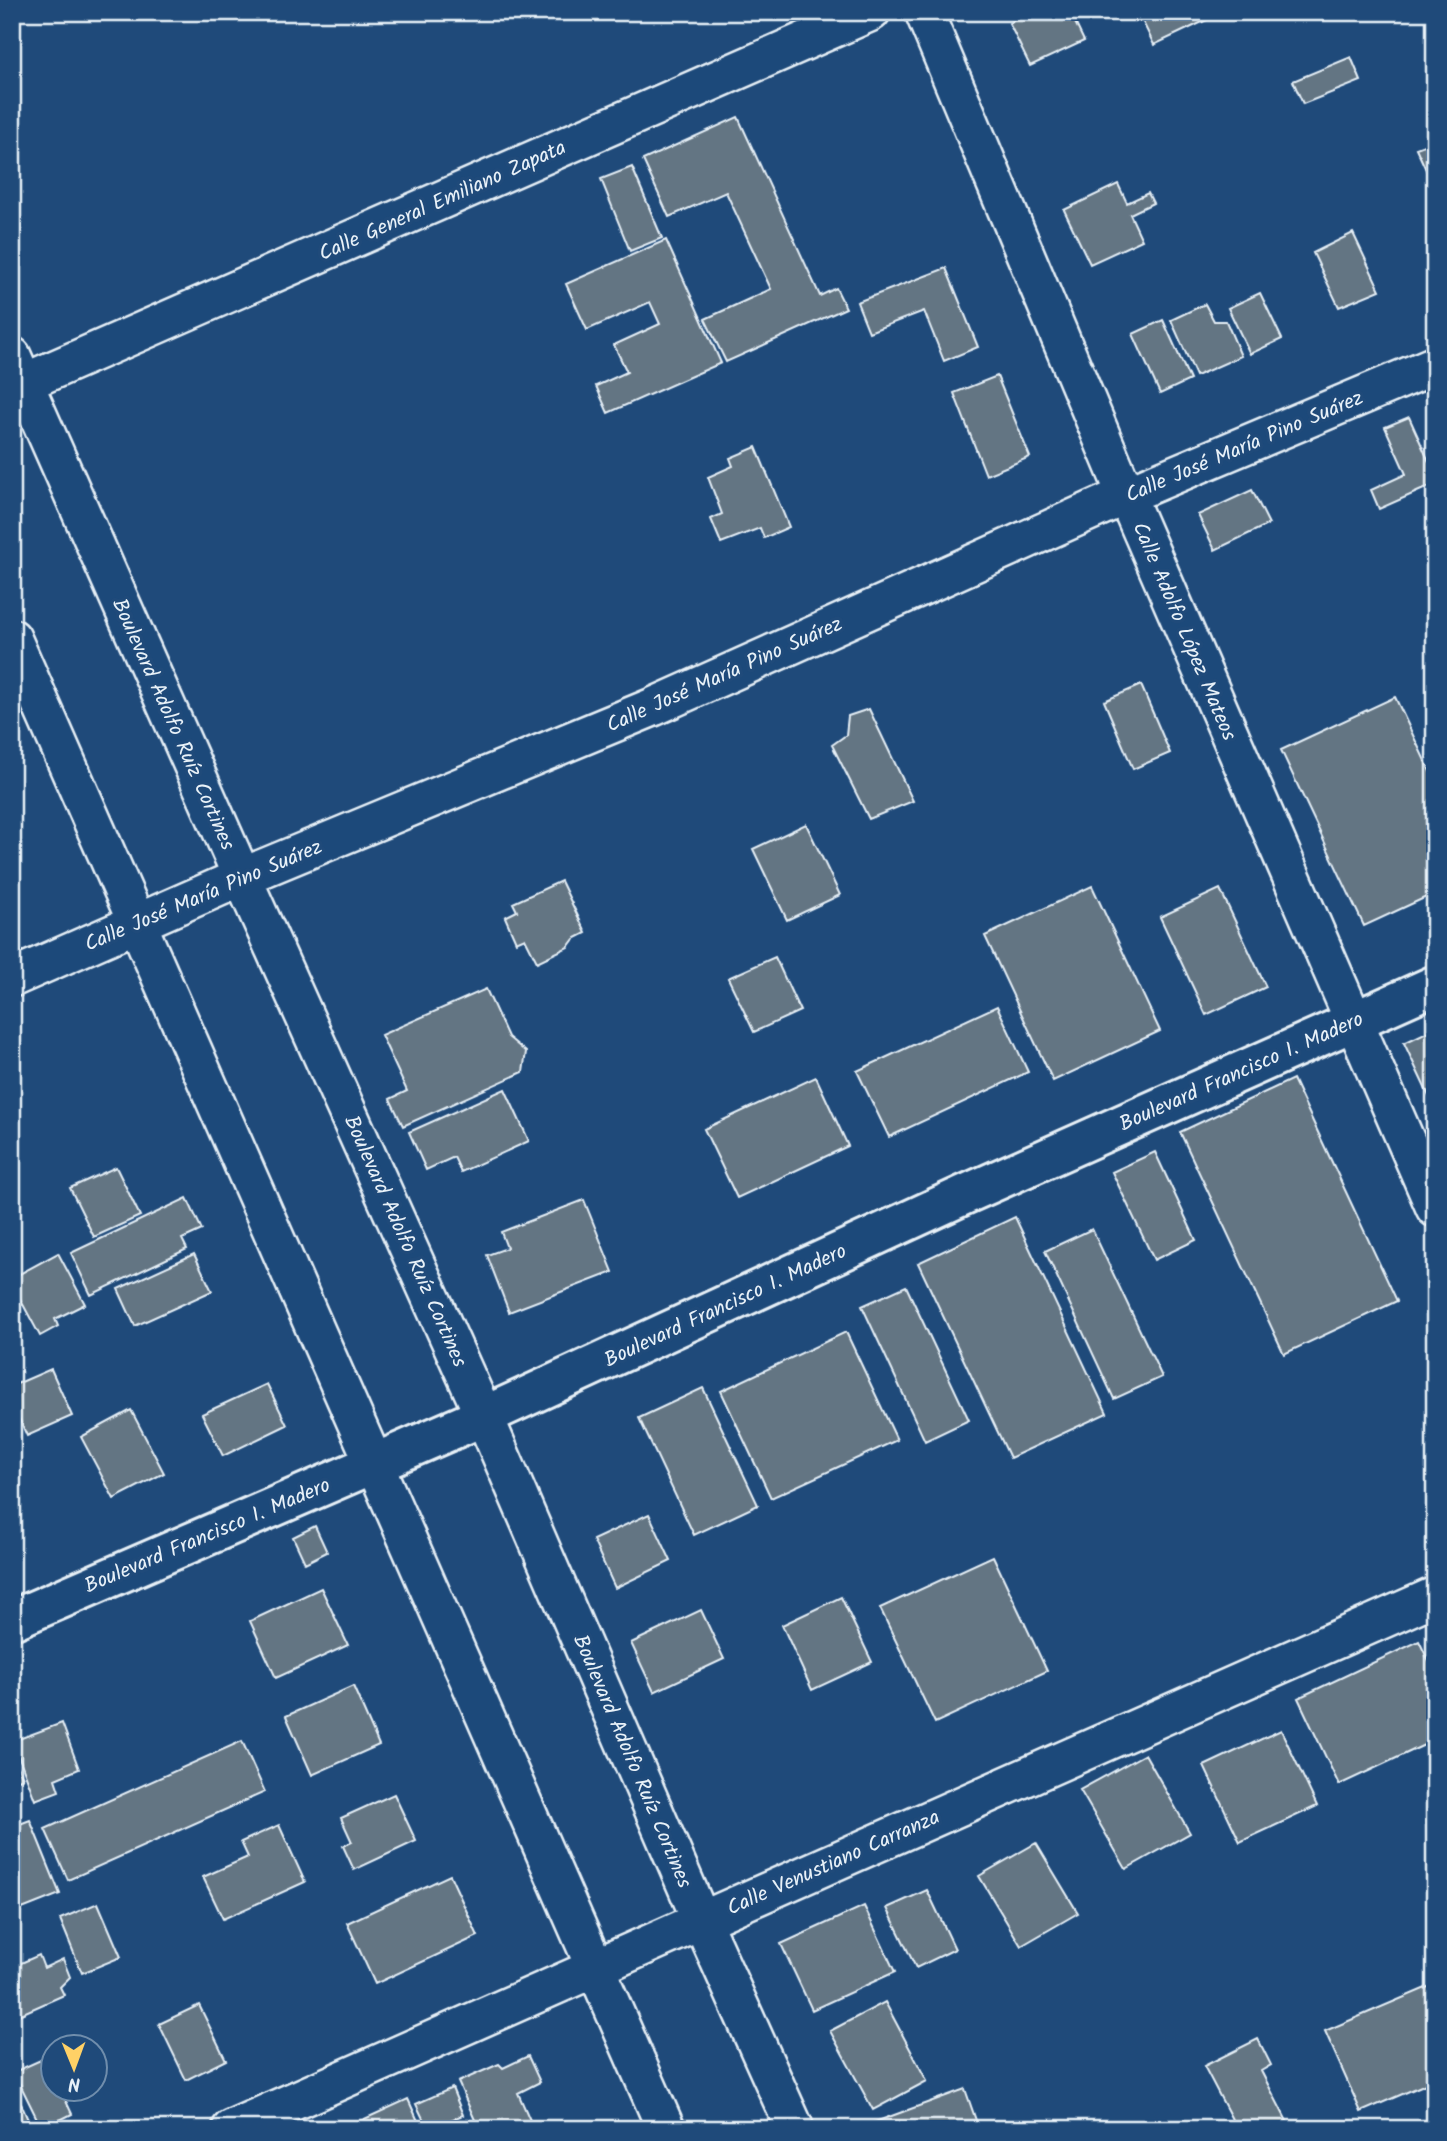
<svg xmlns="http://www.w3.org/2000/svg" width="1447" height="2141" font-family="Kalam,sans-serif">
  <style>
    .building { fill: #637583; stroke: #e8f1f8; stroke-width: 2 }
    .lines { fill: none; stroke-linecap: round; stroke-linejoin: round }
    .minor-casing { stroke: #e8f1f8; stroke-width: 42 }
    .tertiary-casing { stroke: #e8f1f8; stroke-width: 44 }
    .minor { stroke: #1f4a7a; stroke-width: 37 }
    .tertiary { stroke: #1f4a7a; stroke-width: 38 }
    .labels { text-anchor: middle; stroke-width: 7; stroke-linejoin: round; paint-order: stroke }
    .street-label { font-size: 21px; fill: #e8f1f8; stroke: #1f4a7a }
  </style>
  <rect width="100%" height="100%" fill="#1f4a7a"/>
  <filter id="ink" filterUnits="userSpaceOnUse"><feTurbulence type="fractalNoise" baseFrequency=".0143" numOctaves="2"/><feDisplacementMap in="SourceGraphic" scale="14" xChannelSelector="R" yChannelSelector="G"/><feConvolveMatrix kernelMatrix="1 2 1 2 8 2 1 2 1" color-interpolation-filters="sRGB"/></filter>
  <g filter="url(#ink)">
    <path class="building" d="M1031,12h39l14,29 -54,25 -21,-43z
      M1138,12h72l3,5 -59,28z
      M1351,57l10,24 -58,23 -10,-23z
      M738,117l82,179 16,-8 10,20 -120,54 -21,-43 66,-30 -45,-97 -57,25 -26,-57z
      M1435,141v48l-19,-41z
      M632,167l30,71 -32,13 -29,-72z
      M1118,184l9,19 21,-10 5,10 -23,11 12,26 -52,24 -26,-54z
      M1353,233l27,57 -41,17 -26,-54z
      M666,240l55,123 -113,50 -12,-27 31,-14 -13,-27 46,-21 -10,-22 -63,28 -21,-46z
      M946,268l32,79 -34,14 -20,-50 -55,21 -12,-30z
      M1260,293l22,46 -32,15 -22,-46z
      M1205,304l9,17h12l15,35 -45,20 -25,-56z
      M1163,320l27,60 -30,14 -27,-60z
      M997,376l33,81 -44,18 -32,-82z
      M1409,417l26,58v9l-56,25 -8,-19 35,-16 -21,-47z
      M756,447l33,80 -25,11 -4,-10 -39,15 -10,-24 11,-5 -14,-37 25,-11 -3,-8z
      M1252,490l17,34 -54,26 -17,-35z
      M1141,685l29,68 -37,16 -29,-68z
      M1395,697l40,85v111l-71,33 -83,-176z
      M869,709l44,92 -44,18 -37,-74 14,-10 2,-19z
      M806,824l34,71 -53,25 -34,-71z
      M561,881l25,52 -12,6 -6,8 -31,15 -12,-24 -9,4 -11,-25 12,-6 -4,-8z
      M1092,886l68,145 -107,50 -68,-145z
      M1220,889l46,98 -60,28 -46,-98z
      M775,957l25,54 -46,21 -26,-54z
      M486,989l22,48 18,15 -3,20 -120,54 -13,-27 17,-8 -26,-56z
      M997,1006l31,66 -139,65 -32,-66z
      M1435,1028v81l-31,-66z
      M816,1077l32,69 -111,52 -33,-69z
      M1293,1079l104,222 -113,53 -104,-222z
      M505,1089l24,52 -68,31 -7,-15 -28,13 -17,-38z
      M1155,1152l41,88 -42,20 -42,-88z
      M116,1167l24,49 -46,21 -24,-49z
      M187,1198l15,32 -20,9 5,10 -96,46 -20,-42z
      M584,1200l29,72 -104,40 -22,-57 20,-7 -6,-16z
      M1015,1217l92,196 -97,45 -92,-195z
      M1092,1229l70,148 -48,22 -69,-148z
      M58,1253l27,51 -30,15 3,7 -18,10 -28,-52v-6z
      M194,1254l18,37 -77,35 -17,-37z
      M906,1286l63,134 -44,21 -63,-135z
      M846,1332l51,108 -126,58 -50,-107z
      M51,1369l21,47 -45,20 -15,-33v-17z
      M267,1384l20,41 -64,31 -21,-42z
      M703,1388l55,117 -64,30 -55,-117z
      M131,1410l33,63 -50,26 -33,-62z
      M649,1514l22,47 -56,27 -22,-48z
      M315,1526l12,26 -22,11 -12,-26z
      M993,1556l54,115 -112,52 -55,-115z
      M321,1588l27,57 -72,33 -26,-57z
      M841,1597l31,65 -60,28 -30,-65z
      M701,1610l23,49 -70,33 -23,-49z
      M1419,1641l16,33v66l-96,45 -41,-87z
      M353,1686l26,59 -67,30 -26,-59z
      M62,1723l17,46 -24,10 4,12 -24,9 -22,-59z
      M1281,1730l36,76 -77,36 -36,-76z
      M242,1741l23,51 -197,88 -23,-51z
      M12,1753l11,25 -11,5z
      M1145,1754l45,79 -64,36 -46,-79z
      M394,1794l22,47 -62,29 -11,-24 9,-4 -11,-24z
      M30,1820l30,74 -48,19v-86z
      M279,1825l26,57 -82,37 -20,-42 45,-20 -7,-15z
      M1036,1843l42,70 -57,33 -42,-70z
      M450,1875l28,61 -103,48 -28,-61z
      M927,1890l28,59 -39,19 -29,-60z
      M98,1903l23,54 -39,16 -22,-54z
      M864,1906l31,66 -83,38 -31,-66z
      M39,1955l5,13 19,-9 7,18 -10,10 4,8 -52,23v-51z
      M1435,1984v96l-74,32 -36,-81z
      M885,2002l42,79 -54,29 -43,-79z
      M199,2005l27,55 -40,20 -27,-56z
      M1258,2039l13,26 -10,6 30,58h-54l-33,-63z
      M528,2056l12,26 -22,11 15,34 -54,2 -21,-47 41,-18 4,4z
      M45,2058l7,15v15h8l12,26 -30,15 -28,-57z
      M12,2083l20,46h-20z
      M452,2088l11,27 -35,14 -12,-25z
      M965,2089l14,40h-123z
      M408,2099l10,22 -17,8h-53l-1,-2z"/>
    <g class="lines">
      <g class="minor-casing">
        <path id="minor" d="M924,12l202,483 309,713
          M12,356l230,521 242,539 217,504 94,209
          M12,388l859,-376
          M12,638l654,1491
          M12,978l230,-101 411,-170 473,-212 309,-130
          M231,2129l1204,-533"/>
      </g>
      <g class="tertiary-casing">
        <path id="tertiary" d="M12,1620l472,-204 480,-221 471,-210"/>
      </g>
      <use href="#minor" class="minor"/>
      <use href="#tertiary" class="tertiary"/>
    </g>
  </g>
  <g class="labels">
    <g class="street-label">
      <text transform="translate(442 200) rotate(-24)" y="7">Calle General Emiliano Zapata</text>
      <text transform="translate(1244 446) rotate(-23)" y="7">Calle José María Pino Suárez</text>
      <text transform="translate(1185 631) rotate(67)" y="7">Calle Adolfo López Mateos</text>
      <text transform="translate(724 674) rotate(-24)" y="7">Calle José María Pino Suárez</text>
      <text transform="translate(174 724) rotate(66)" y="7">Boulevard Adolfo Ruíz Cortines</text>
      <text transform="translate(203 895) rotate(-23)" y="7">Calle José María Pino Suárez</text>
      <text transform="translate(1241 1071) rotate(-24)" y="7">Boulevard Francisco I. Madero</text>
      <text transform="translate(406 1241) rotate(66)" y="7">Boulevard Adolfo Ruíz Cortines</text>
      <text transform="translate(725 1305) rotate(-25)" y="7">Boulevard Francisco I. Madero</text>
      <text transform="translate(207 1535) rotate(-23)" y="7">Boulevard Francisco I. Madero</text>
      <text transform="translate(633 1761) rotate(67)" y="7">Boulevard Adolfo Ruíz Cortines</text>
      <text transform="translate(833 1862) rotate(-24)" y="7">Calle Venustiano Carranza</text>
    </g>
  </g>
  <rect width="1447" height="2141" fill="none" stroke="#1f4a7a" stroke-width="42"/>
  <rect x="21" y="21" width="1405" height="2099" fill="none" stroke="#e8f1f8" stroke-width="2.5" filter="url(#ink)"/>
  <g transform="translate(74 2068) rotate(179)"><circle r="33" fill="#1f4a7a" stroke="#6f8dac" stroke-width="2"/>
  <path d="M0-5L12 26L0 18L-12 26Z" fill="#ffd166"/>
  <text y="-10" font-size="19" font-weight="bold" text-anchor="middle" fill="#e8f1f8">N</text>
  </g>
</svg>
